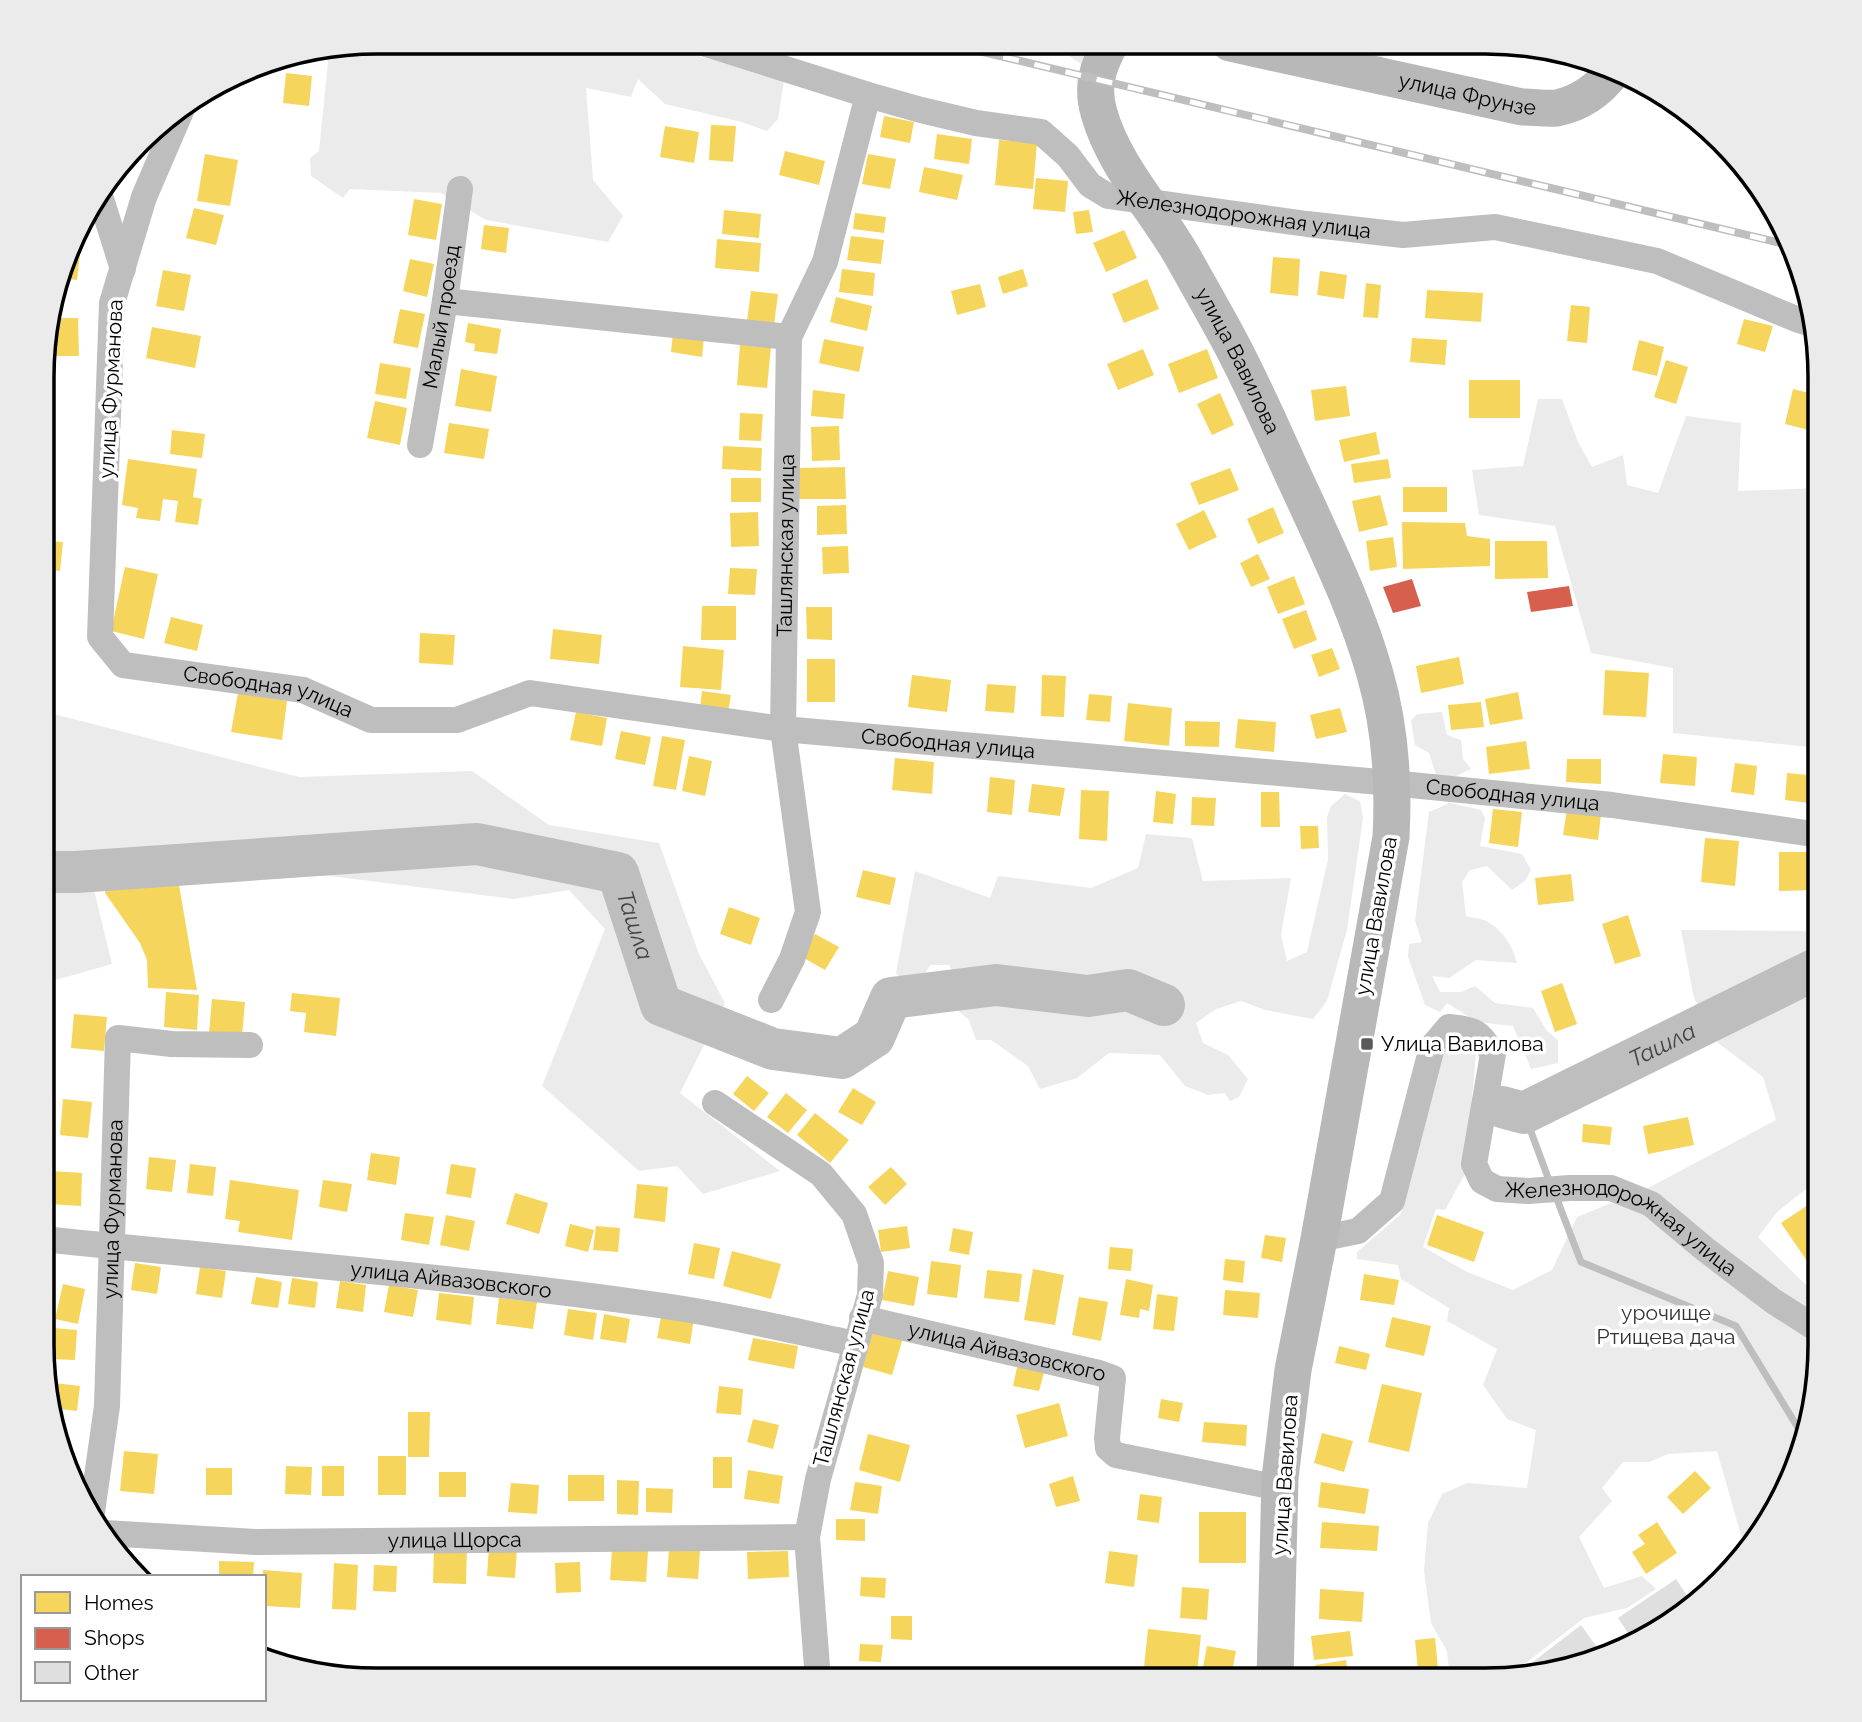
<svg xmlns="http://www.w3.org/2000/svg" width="1862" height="1722" font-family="Raleway,sans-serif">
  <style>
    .green { fill: #ebebeb }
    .homes { fill: #f6d55c }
    .shops { fill: #d6604d }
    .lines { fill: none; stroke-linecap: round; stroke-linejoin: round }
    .stream { stroke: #bebebe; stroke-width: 7 }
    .river { stroke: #bebebe; stroke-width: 42 }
    .building { fill: #dfdfdf }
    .minor { stroke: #bebebe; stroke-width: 26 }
    .secondary { stroke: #b8b8b8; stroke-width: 37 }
    .rail-casing { stroke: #bebebe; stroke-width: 8 }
    .rail { stroke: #fff; stroke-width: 5; stroke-dasharray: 16; stroke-linecap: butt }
    .poi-dot { fill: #595959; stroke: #fff; stroke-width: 2.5 }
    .labels { text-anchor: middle; stroke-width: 7; stroke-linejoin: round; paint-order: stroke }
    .street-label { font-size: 21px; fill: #000; stroke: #fff }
    .poi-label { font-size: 21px; fill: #000; stroke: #fff; text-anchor: start }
    .park-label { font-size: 21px; fill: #323232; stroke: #fff }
    .water-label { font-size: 23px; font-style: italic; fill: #434343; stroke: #fff }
    .rim { fill: none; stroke: #000; stroke-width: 3.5 }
  </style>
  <rect width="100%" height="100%" fill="#fff"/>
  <path class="green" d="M377,42h271l136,38 -6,39 -11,12 -25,-9 -77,-18 -27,-25 -7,18 -45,-9 7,92 30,36 -15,26 -122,-22 -45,-27 -91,-4 -7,9 -32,-22 -1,-18 9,-7 10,-99 15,-5z
    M1059,42h44l-17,25 -17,-11z
    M1263,43h116l6,22z
    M1538,399h24l16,43 14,25 31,-12 4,30 31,8 28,-77 55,7 -3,68 81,-3 1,260 -147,-15v-65l-82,-15 -36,-127 -76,-11 -7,-45 51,-4z
    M46,712l253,65 173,-6 77,54 110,18 40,111 26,49 -45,90 100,78 -77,23 -26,-28 -38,5 -97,-85 63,-157 -36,-39 -55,9 -311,-39 -116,1 25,103 -67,19z
    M1442,712l5,23 14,5 2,19 8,10 -21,10 -13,-1 -8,-25 -14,-8 -4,-24 6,-7z
    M1345,794l15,7 3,17 -16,112 -20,71 -14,18 -48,-9 -24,-9 -25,8 -20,14 7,20 25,12 20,24 -9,18 -9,4 -5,-8 -17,2 -23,-9 -25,-31 -51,-2 -32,25 -37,11 -12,-23 -37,-26h-15l-7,-20 -14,-12 5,-23 -11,-20h-19l-16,29 -18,-21 19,-102 75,27 8,-22 93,12 47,-20 8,-34 46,4 11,43 88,-3 -10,57 6,26 20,-9 21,-93 -1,-42 4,-11z
    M1450,803l31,7 4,8 -5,28 42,8 9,16 -6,11 -13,9 -25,-24 -17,4 -8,12 4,34c6,2 16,2 22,6 15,9 25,24 29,41l-41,-3 -27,18 -17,-2 8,16h21l14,-6 20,17 38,5 14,23 11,9v23l-27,6 -18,-43 -36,-4 -30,-19 -7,9 -15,-7 -17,-48 1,-13 13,-2 -7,-21 14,-109z
    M1681,930l139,1v247l-43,34 -19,25 62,62v46l-34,148 -49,63 5,-17 -25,-88 -49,3 -19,8h-26l-21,26 10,13 -33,36 25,51 38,-12 14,13 -29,19 -43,10 -79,61h-47l-9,-9 -2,-19 -16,-28 -7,-52 4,-48 14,-29 25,-11 60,5 9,-58 -29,-11 -24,-34 14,-36 -50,-28 2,-13 -48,-29 -3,-14 -41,-6v-7l44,-38 32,-144 21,-31 14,2 8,12 -11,121 -20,36 -9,-1 -13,38 44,25 46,18 39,-20 25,-53 73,-30 126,-67 -13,-43 -45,-34 -24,-45z"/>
  <path class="homes" d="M286,73l26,3 -3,30 -26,-3z
    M884,116l30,6 -4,21 -30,-6z
    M711,125l25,1 -3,36 -24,-2z
    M665,126l34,6 -5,31 -34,-6z
    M937,134l35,5 -3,25 -35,-5z
    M999,140l38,3 -4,46 -38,-4z
    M785,151l40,10 -6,24 -40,-10z
    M205,154l33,6 -8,46 -33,-5z
    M868,154l28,5 -6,30 -28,-5z
    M924,167l39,8 -6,25 -38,-8z
    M1036,178l32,3 -3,31 -32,-3z
    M414,199l28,5 -6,36 -28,-5z
    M194,208l30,7 -8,30 -30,-7z
    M724,210l37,4 -2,24 -37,-4z
    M1089,210l4,22 -17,2 -3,-22z
    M855,213l31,4 -2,16 -31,-4z
    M484,225l25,3 -3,25 -25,-4z
    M1124,230l13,28 -31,14 -13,-29z
    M851,236l33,4 -3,24 -34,-4z
    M717,239l44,4 -2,29 -44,-4z
    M73,245l8,1 -4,34 -16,-2z
    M1273,257l27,2 -2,37 -28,-3z
    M410,259l24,5 -7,33 -24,-6z
    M842,269l33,4 -2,23 -34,-4z
    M1023,269l5,17 -25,8 -5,-17z
    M163,270l28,5 -7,36 -28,-5z
    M1320,271l27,4 -3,24 -27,-4z
    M1147,279l12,30 -35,14 -12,-29z
    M1366,283l15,2 -3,33 -15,-1z
    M980,284l6,23 -29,8 -6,-24z
    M1427,290l56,3 -2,29 -56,-4z
    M751,291l27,3 -4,31 -27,-4z
    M836,297l36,9 -5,25 -37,-9z
    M1571,305l19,2 -3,36 -20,-2z
    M400,309l25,5 -7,34 -25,-5z
    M48,318h30l1,38h-31z
    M1744,319l29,7 -8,26 -28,-8z
    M468,323l33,6 -4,25 -23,-3 1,-7 -10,-2z
    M152,327l49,9 -6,32 -49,-10z
    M673,333l31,4 -2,20 -31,-5z
    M1412,338l35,2 -2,25 -35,-3z
    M824,339l40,8 -5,25 -40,-9z
    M1639,340l25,7 -7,29 -25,-6z
    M740,344l31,3 -4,41 -30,-3z
    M1143,349l11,26 -36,15 -11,-26z
    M1207,349l11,29 -39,15 -11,-29z
    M1666,360l22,7 -12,37 -22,-7z
    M380,363l31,5 -5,31 -31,-5z
    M461,369l36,7 -6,36 -36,-6z
    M1469,380h51v38h-51z
    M1346,386l4,30 -35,5 -4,-31z
    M1793,389l24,6 -8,35 -24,-6z
    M813,390l32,4 -2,25 -32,-3z
    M1220,393l14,32 -22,10 -15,-31z
    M375,401l32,7 -7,37 -33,-7z
    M740,413l23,1 -2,27 -22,-1z
    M449,423l40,6 -5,30 -40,-6z
    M839,426l1,34 -28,1 -1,-34z
    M172,430l33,4 -3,24 -32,-4z
    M1376,432l4,22 -36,8 -5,-22z
    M723,446l39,2 -1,23 -39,-2z
    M128,459l69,10 -4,28 9,2 -4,26 -23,-3 3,-21 -15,-2 -3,22 -24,-3 2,-10 -16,-3z
    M1388,459l3,19 -37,5 -3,-19z
    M845,467l1,32h-48l-1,-31z
    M1230,468l9,22 -40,15 -9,-22z
    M731,478h30v24h-30z
    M1403,487h44v25h-44z
    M1380,495l8,30 -29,7 -7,-31z
    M47,498h4l-1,25 -3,-1z
    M846,505l1,29 -30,1v-29z
    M1273,507l11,26 -26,11 -11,-25z
    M1204,510l13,27 -28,13 -13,-26z
    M758,512l1,34 -28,1 -1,-34z
    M1402,522l63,1 2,13 23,3v27l-87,3z
    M1393,537l4,30 -27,4 -4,-30z
    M47,541l16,1 -3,29 -13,-1z
    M1495,541h52l1,37 -53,1z
    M848,546l1,27 -26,1 -1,-27z
    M1258,554l12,25 -19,8 -11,-24z
    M125,567l33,7 -14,65 -33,-8z
    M730,568l27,1 -2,26 -27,-1z
    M1294,576l11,28 -27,10 -11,-27z
    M702,606h34v34h-35z
    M806,607h26v33l-25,-1z
    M1306,610l11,30 -23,9 -12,-30z
    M171,617l32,8 -6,26 -33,-8z
    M553,629l49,6 -3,29 -49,-5z
    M420,633l35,2 -2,30 -34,-2z
    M683,646l41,4 -3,40 -41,-3z
    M1332,648l8,21 -21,8 -8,-22z
    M1459,657l5,27 -43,9 -5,-27z
    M807,659h28v43h-28z
    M1605,670l44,3 -3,44 -43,-2z
    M912,675l39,5 -4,32 -39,-5z
    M1042,675l24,1 -2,41 -23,-1z
    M987,684l29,2 -2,27 -29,-2z
    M702,691l29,4 -3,17 -28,-4z
    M1518,692l5,27 -33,6 -5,-26z
    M238,693l49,8 -5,39 -51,-8z
    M1089,694l23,2 -2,26 -24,-2z
    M1481,702l3,25 -33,3 -3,-25z
    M1128,703l44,5 -3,38 -45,-5z
    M1340,708l7,24 -31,7 -6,-24z
    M576,712l31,6 -5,28 -32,-6z
    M1238,719l38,3 -2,30 -39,-4z
    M1185,721l35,1 -1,25 -34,-1z
    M621,731l30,6 -6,28 -30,-6z
    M662,736l23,4 -9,50 -23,-4z
    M1526,741l4,28 -41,5 -3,-27z
    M1663,754l34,3 -2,29 -35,-3z
    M689,756l23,5 -7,35 -23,-5z
    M895,758l39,4 -2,32 -40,-4z
    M1567,759h34v25l-35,-2z
    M1735,763l22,3 -3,29 -23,-3z
    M1787,773l33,3 -3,28 -32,-4z
    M990,777l25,3 -3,35 -25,-3z
    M1032,784l33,4 -5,28 -32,-4z
    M1081,790l28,1 -2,50 -28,-2z
    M1156,791l20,3 -3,30 -20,-2z
    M1261,792h18l1,35h-19z
    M1192,797l24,1 -2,28 -23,-1z
    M1493,809l29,3 -4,35 -29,-4z
    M1567,809l34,6 -3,25 -35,-5z
    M1300,826h18l1,22 -18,1z
    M1705,838l34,3 -4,45 -34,-4z
    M1779,852h39v38l-39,1z
    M863,870l33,8 -6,27 -34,-8z
    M1571,874l3,27 -36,4 -3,-27z
    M178,879l19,111 -49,-2 -1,-28 -7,-17 -35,-50 2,-9z
    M729,907l31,11 -9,27 -31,-11z
    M1628,915l13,41 -26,8 -13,-40z
    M815,934l24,13 -14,23 -23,-13z
    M1562,983l15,41 -22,8 -14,-41z
    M166,992l33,3 -2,35 -33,-3z
    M292,993l48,5 -4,38 -32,-4 2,-19 -16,-2z
    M212,999l33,3 -3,34 -33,-3z
    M74,1014l33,3 -3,34 -33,-3z
    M747,1076l22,17 -15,18 -21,-17z
    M853,1088l23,14 -14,23 -24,-13z
    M786,1093l21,17 -19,23 -21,-16z
    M63,1099l29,3 -4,36 -28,-3z
    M815,1113l34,27 -19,23 -33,-28z
    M1688,1117l6,28 -46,9 -5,-28z
    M1583,1124l29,3 -2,18 -28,-3z
    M371,1153l29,4 -4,28 -29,-5z
    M149,1157l27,3 -4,32 -26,-3z
    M190,1164l26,3 -3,29 -26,-3z
    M451,1164l25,4 -5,30 -25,-4z
    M891,1167l16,17 -22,21 -17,-18z
    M51,1171l31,2 -1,33 -32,-2z
    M230,1180l69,10 -7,50 -54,-8 2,-11 -15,-2z
    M323,1180l29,4 -5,28 -28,-5z
    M637,1184l31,3 -3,35 -31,-4z
    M515,1193l33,10 -9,31 -33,-10z
    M1820,1197v83l-39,-57z
    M405,1213l29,4 -5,28 -28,-5z
    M446,1215l29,6 -6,30 -29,-6z
    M1437,1215l47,17 -10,30 -47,-17z
    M570,1224l24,6 -6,22 -23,-6z
    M596,1226l24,2 -2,24 -25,-2z
    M907,1226l3,22 -29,4 -3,-22z
    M953,1228l20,4 -4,23 -20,-4z
    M1265,1235l21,3 -4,24 -21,-4z
    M694,1243l26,5 -6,31 -26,-5z
    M1110,1247l23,2 -2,22 -23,-2z
    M732,1251l49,13 -10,35 -48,-13z
    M1225,1259l20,2 -2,22 -20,-3z
    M931,1261l30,4 -4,33 -30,-4z
    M135,1263l26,4 -4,27 -26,-4z
    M200,1267l26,4 -4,27 -26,-4z
    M1033,1269l31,6 -9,50 -31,-5z
    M987,1270l35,4 -3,28 -35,-4z
    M888,1271l31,6 -5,29 -32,-6z
    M1364,1274l35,6 -5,25 -34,-5z
    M256,1277l26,5 -4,26 -27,-4z
    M292,1278l26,4 -3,26 -27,-4z
    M1126,1279l27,6 -4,26 -9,-2 -1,9 -19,-3z
    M340,1281l26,4 -3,27 -27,-4z
    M63,1284l22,5 -7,35 -23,-5z
    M389,1285l29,5 -5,27 -29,-5z
    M1225,1290l35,3 -2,25 -35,-3z
    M439,1293l35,4 -3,28 -35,-5z
    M1157,1294l21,3 -4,34 -21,-2z
    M1079,1297l29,5 -7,39 -29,-6z
    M499,1298l38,4 -4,27 -37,-5z
    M568,1309l29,4 -4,27 -29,-5z
    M662,1312l32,6 -4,26 -33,-6z
    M604,1314l26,5 -4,24 -26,-4z
    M1392,1317l39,9 -7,30 -39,-9z
    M53,1328l24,2 -2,30 -24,-1z
    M873,1330l30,8 -11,37 -29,-8z
    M753,1338l45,8 -4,23 -46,-9z
    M1339,1346l31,8 -4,16 -31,-7z
    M1018,1363l27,6 -6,22 -26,-5z
    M54,1383l26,3 -3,25 -25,-3z
    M1382,1384l40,9 -13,59 -41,-10z
    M719,1386l24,3 -2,26 -25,-2z
    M1161,1399l22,4 -4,19 -21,-4z
    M1059,1403l9,33 -43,12 -9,-33z
    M408,1412h22l-1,45h-21z
    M753,1419l26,6 -6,24 -26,-7z
    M55,1421l6,1 -1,16h-1z
    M1204,1422l43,3 -1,21 -44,-4z
    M1322,1433l31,8 -9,31 -30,-9z
    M868,1434l42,11 -10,37 -41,-12z
    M124,1451l34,3 -4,40 -34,-3z
    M378,1456h28v39h-28z
    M713,1457h19v31h-19z
    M286,1466l26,1 -1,28 -26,-1z
    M322,1466h22v30h-22z
    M206,1468h26v27h-26z
    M748,1470l35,6 -4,28 -35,-5z
    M1695,1471l16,17 -28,26 -16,-17z
    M439,1472h27v25h-27z
    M568,1475h36v26h-36z
    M1073,1476l7,25 -24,6 -7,-23z
    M617,1480l22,1 -1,34 -21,-1z
    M855,1482l27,4 -4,28 -28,-4z
    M1321,1482l48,7 -4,25 -47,-7z
    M511,1483l28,2 -2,29 -29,-2z
    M646,1488l27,1 -1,24 -26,-1z
    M1140,1494l22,3 -3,26 -22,-3z
    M1199,1512h47v51h-47z
    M836,1519h29v22l-29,-1z
    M1322,1522l57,4 -2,25 -57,-3z
    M1657,1522l20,31 -31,21 -14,-22 13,-8 -7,-9z
    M489,1546l28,2 -2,30 -28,-2z
    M434,1547h33l-1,37 -33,-1z
    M612,1549l36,2 -2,31 -36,-2z
    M669,1549l31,2 -2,28 -31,-2z
    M788,1551l1,26 -41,2 -1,-27z
    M1109,1551l29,4 -4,32 -29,-4z
    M119,1556l18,2 -2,16 -10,-8z
    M219,1561l35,1 -1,15h-34z
    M580,1562l1,30 -25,1 -1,-30z
    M334,1563l24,2 -2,45 -24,-1z
    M374,1565l23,1 -1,26 -23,-1z
    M263,1570l39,3 -2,35 -36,-2z
    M861,1577l25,1 -1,20 -25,-2z
    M1182,1587l27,2 -2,31 -27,-2z
    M1320,1589l44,3 -2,30 -43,-3z
    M891,1616h21v24l-21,-1z
    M1148,1629l53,6 -4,38 -53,-6z
    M1350,1631l3,25 -39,4 -3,-24z
    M1435,1638l3,30 -20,2 -3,-30z
    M860,1644l23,1 -2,17 -22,-1z
    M1207,1646l29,5 -5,26 -29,-5z
    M1346,1660l3,19h-32l-2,-14z"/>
  <path class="shops" d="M1412,579l9,27 -28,7 -10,-26z
    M1569,586l4,20 -42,6 -4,-20z"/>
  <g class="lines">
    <path class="stream" d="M1524,1113l26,70
      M1555,1194l26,68 155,64 64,105"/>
    <g class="river">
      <path id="s1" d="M45,872h31l401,-28 141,29 43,132 112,44 69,9 32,-21 17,-39 105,-13 92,11 40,-6 36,15"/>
      <path id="s2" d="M1502,1107l22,6 296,-146"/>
    </g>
  </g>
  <path class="building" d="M1676,1579l16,24 -58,39 -16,-24z
    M1581,1625l23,32 -92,21z"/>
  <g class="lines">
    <g class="minor">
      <path id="s3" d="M700,42l168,53 53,15 55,13 65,9 27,24 22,29 18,11 199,28 96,11 92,-8 162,34 139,58 16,5"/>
      <path id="s4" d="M181,111l-37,86 -32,106 -12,334 23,28 180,25 68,30h86l73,-27 253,36 608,54 221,22 208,30"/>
      <path d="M101,199l22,70"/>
      <path d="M445,301l344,36"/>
      <path id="s5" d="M420,445l25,-144 15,-112"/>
      <path id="s6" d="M771,1000l21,-41 16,-47 -25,-183 6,-392 36,-75 43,-167"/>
      <path d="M715,1103l106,71 33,40 17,49 -1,32 -52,184 -11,58 11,143"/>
      <path id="s7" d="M43,1239c200,21 401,36 600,64 71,9 142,26 213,41"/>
      <path id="s8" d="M1319,1239l39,-8 34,-30 40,-154 17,-20c25,2 31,5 44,27l-19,110 8,17 15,8 31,2 42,-3h41l40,16 55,46 67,51 47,30"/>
      <path id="s9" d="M862,1318l237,55 14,5 -6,60 1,10 8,7 164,33"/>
      <path id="s10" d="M92,1512l15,-106 11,-368 54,6 78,1"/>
      <path id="s11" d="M105,1533l151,9 551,-5"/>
    </g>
    <g class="secondary">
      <path id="s12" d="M1111,42c-13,24 -20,44 -12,71 15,54 59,99 85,146 15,27 30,53 44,79 27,50 49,103 73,154 27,59 56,118 74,182 15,52 19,108 16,163l-72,402 -26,131 -13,108 -5,201"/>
      <path id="s13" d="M1230,43l292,64c11,0 24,2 35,1 23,-5 42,-18 56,-37"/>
    </g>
    <g class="rail-casing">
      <path id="rail" d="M941,42l852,204"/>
    </g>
    <use href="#rail" class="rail"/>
  </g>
  <rect class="poi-dot" x="1360" y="1037" width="14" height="14" rx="3.5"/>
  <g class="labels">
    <g class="street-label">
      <text dy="7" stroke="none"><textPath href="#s13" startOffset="243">улица Фрунзе</textPath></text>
      <text dy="7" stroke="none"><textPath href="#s3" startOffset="584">Железнодорожная улица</textPath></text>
      <text dy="7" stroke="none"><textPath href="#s5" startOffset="130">Малый проезд</textPath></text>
      <text dy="7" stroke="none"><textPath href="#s12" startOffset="359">улица Вавилова</textPath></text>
      <text transform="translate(111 389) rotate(-87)" y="7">улица Фурманова</text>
      <text dy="7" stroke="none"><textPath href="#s6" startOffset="464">Ташлянская улица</textPath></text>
      <text dy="7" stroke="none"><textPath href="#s4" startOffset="723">Свободная улица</textPath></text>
      <text dy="7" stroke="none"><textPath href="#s4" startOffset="1416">Свободная улица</textPath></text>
      <text dy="7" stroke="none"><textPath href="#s4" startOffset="1983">Свободная улица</textPath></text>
      <text transform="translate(1376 916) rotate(-80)" y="7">улица Вавилова</text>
      <text dy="7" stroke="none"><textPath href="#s10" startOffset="304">улица Фурманова</textPath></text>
      <text dy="7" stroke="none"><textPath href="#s8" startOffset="609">Железнодорожная улица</textPath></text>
      <text dy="7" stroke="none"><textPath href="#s7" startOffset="410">улица Айвазовского</textPath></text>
      <text dy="7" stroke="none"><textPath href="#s9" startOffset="149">улица Айвазовского</textPath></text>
      <text transform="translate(844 1378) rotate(-75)" y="7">Ташлянская улица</text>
      <text transform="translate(1285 1475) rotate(-86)" y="7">улица Вавилова</text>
      <text dy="7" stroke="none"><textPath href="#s11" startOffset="350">улица Щорса</textPath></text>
    </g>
    <g class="poi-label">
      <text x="1381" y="1051">Улица Вавилова</text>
    </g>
    <g class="park-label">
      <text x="1666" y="1320">урочище<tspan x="1666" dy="24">Ртищева дача</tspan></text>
    </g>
    <g class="water-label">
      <text dy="8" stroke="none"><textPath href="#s1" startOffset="632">Ташла</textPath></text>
      <text dy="8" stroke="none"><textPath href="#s2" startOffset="177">Ташла</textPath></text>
    </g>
  </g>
  <path d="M0 0H1862V1722H0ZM377 54H1485A323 323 0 0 1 1808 377V1345A323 323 0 0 1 1485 1668H377A323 323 0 0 1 54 1345V377A323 323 0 0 1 377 54Z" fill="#ebebeb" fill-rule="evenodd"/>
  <path class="rim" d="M377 54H1485A323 323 0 0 1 1808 377V1345A323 323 0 0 1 1485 1668H377A323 323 0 0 1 54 1345V377A323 323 0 0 1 377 54Z"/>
  <rect x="21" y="1575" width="245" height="126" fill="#ffffff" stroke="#999999" stroke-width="2"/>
  <rect x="35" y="1592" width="35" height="21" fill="#f6d55c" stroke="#999999" stroke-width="2"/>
  <text x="84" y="1610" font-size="21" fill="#000000">Homes</text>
  <rect x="35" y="1628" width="35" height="21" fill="#d6604d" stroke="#999999" stroke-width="2"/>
  <text x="84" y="1645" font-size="21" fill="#000000">Shops</text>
  <rect x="35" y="1662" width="35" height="21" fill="#dfdfdf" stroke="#999999" stroke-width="2"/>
  <text x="84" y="1680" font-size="21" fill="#000000">Other</text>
</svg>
